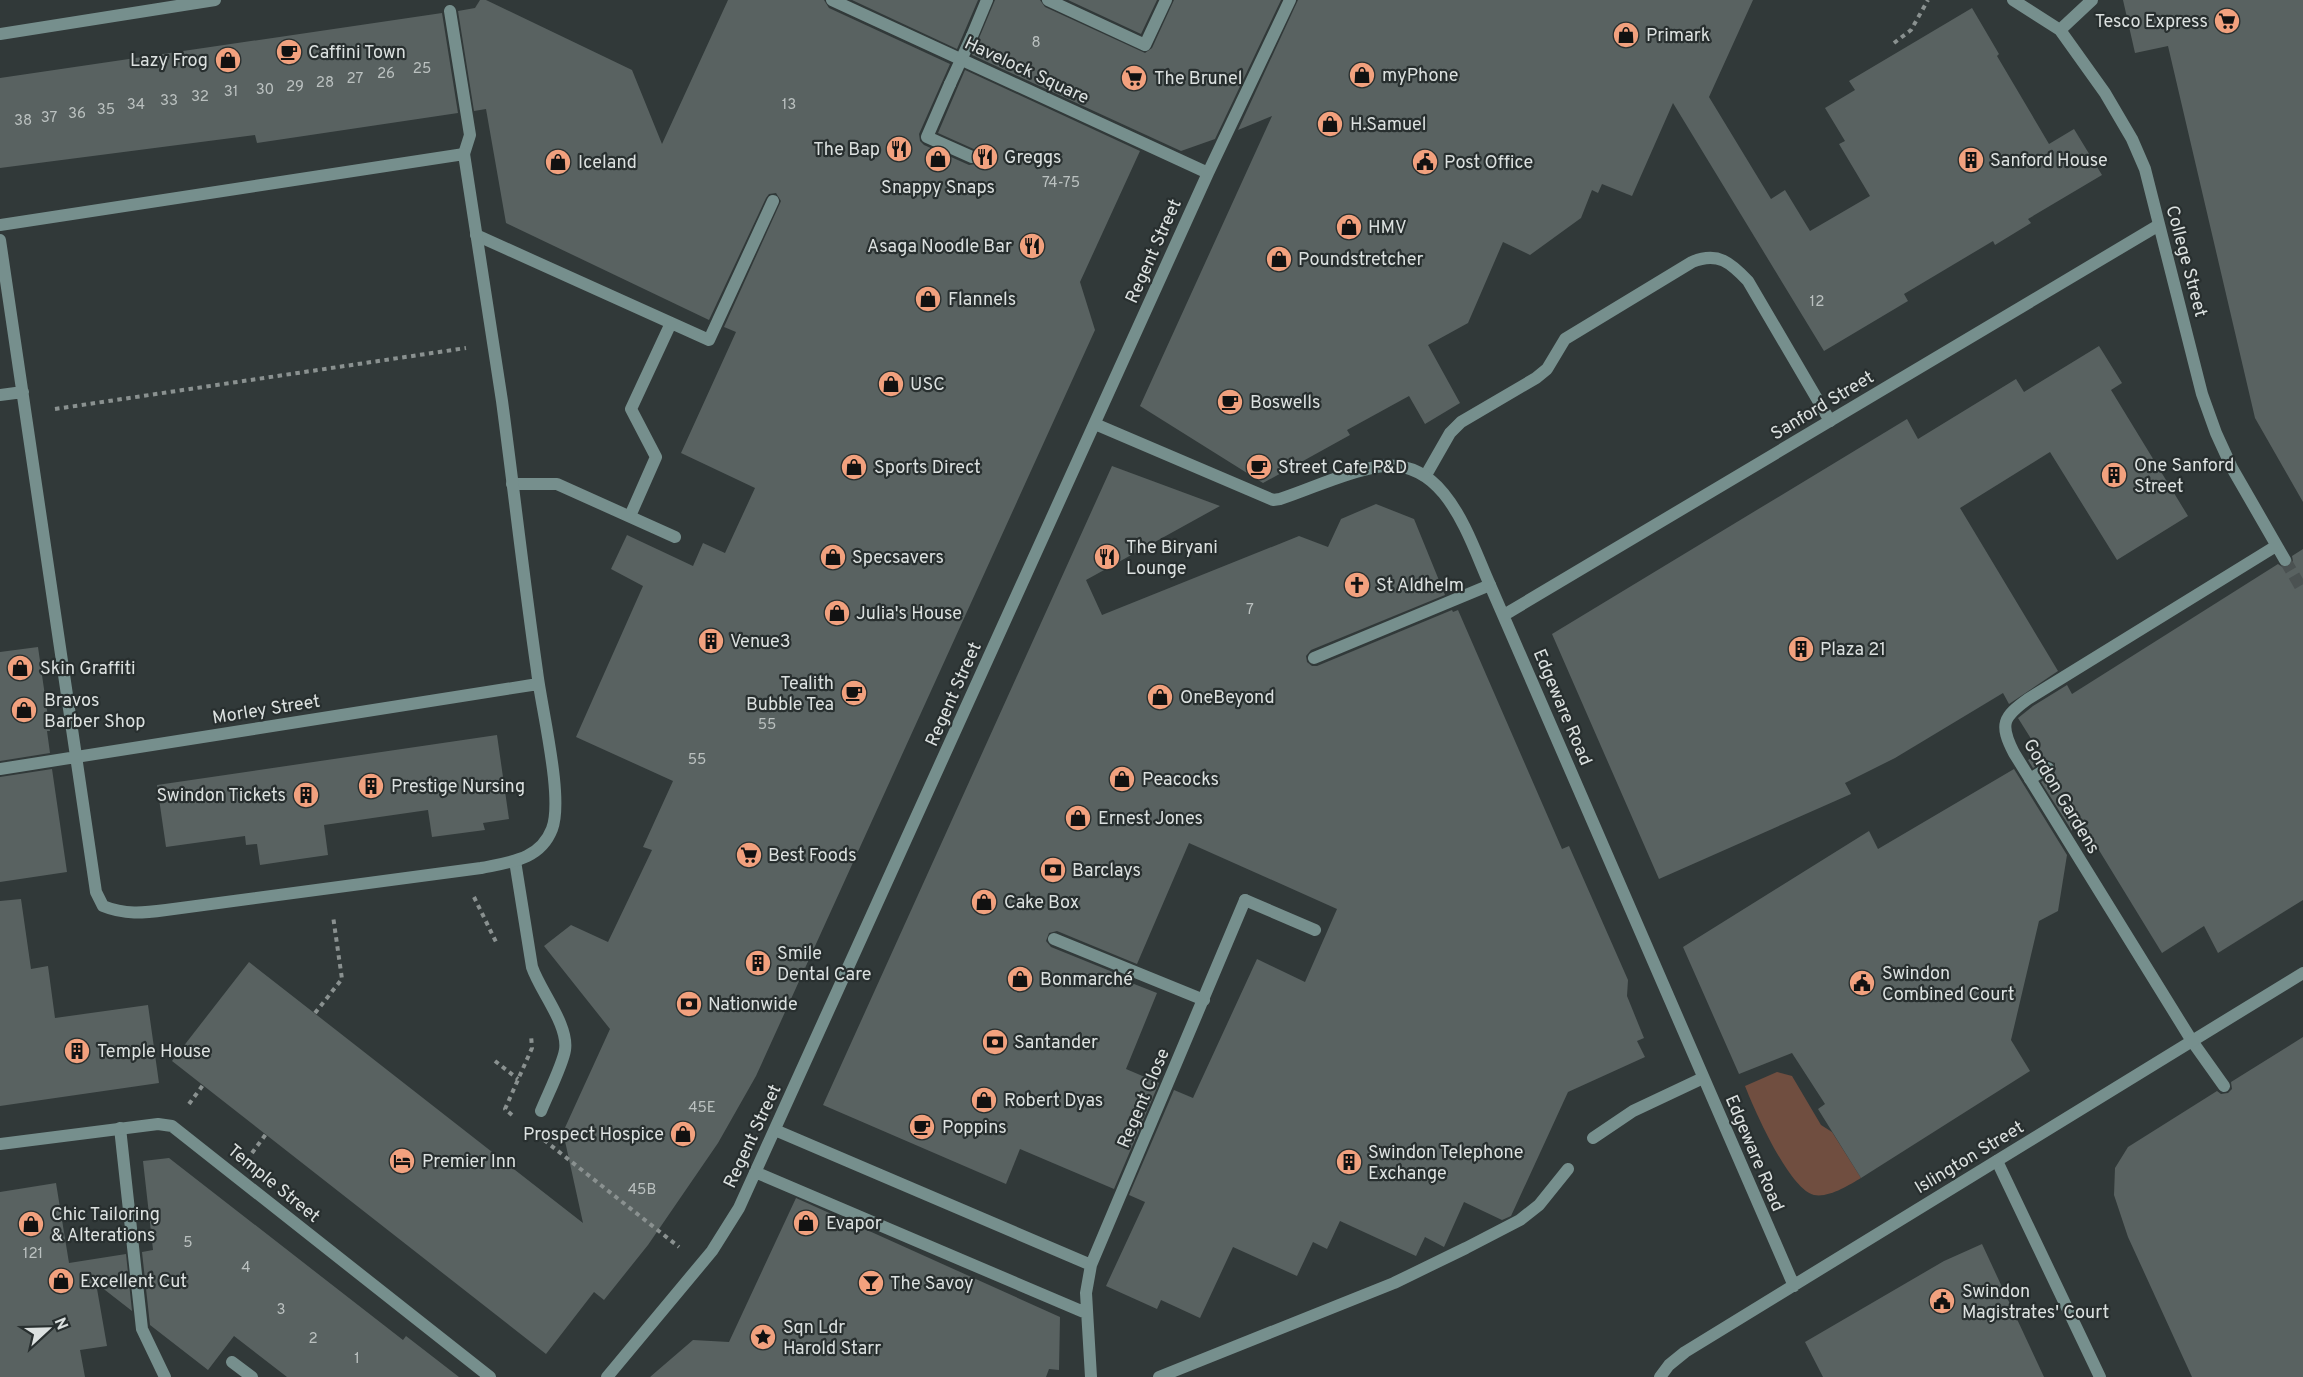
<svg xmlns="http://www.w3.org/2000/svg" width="2303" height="1377" font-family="Overpass,sans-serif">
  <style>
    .green { fill: #704e40 }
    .building { fill: #596261 }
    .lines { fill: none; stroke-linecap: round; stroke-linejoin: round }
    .street-tunnel { stroke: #4b5252; stroke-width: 12; stroke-dasharray: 12 6; stroke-linecap: butt }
    .path { stroke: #8a9190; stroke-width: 4; stroke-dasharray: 4.5 4.5; stroke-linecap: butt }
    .lane { stroke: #768f8d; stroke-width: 12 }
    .street { stroke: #768f8d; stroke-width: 12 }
    .lane-bridge { stroke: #768f8d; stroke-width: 12 }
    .labels { text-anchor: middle; stroke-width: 4.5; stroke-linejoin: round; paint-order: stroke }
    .number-label { font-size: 15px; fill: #bbc1c0 }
    .poi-label { font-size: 18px; fill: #dce1e0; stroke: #282f2f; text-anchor: start }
    .street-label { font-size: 18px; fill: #dce1e0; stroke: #282f2f }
  </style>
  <rect width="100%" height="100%" fill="#313939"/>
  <path class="green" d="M1777,1072l15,4 29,49 11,7 29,46c-12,7 -32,20 -47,17 -25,-6 -60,-86 -69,-109z"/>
  <path class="building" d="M480,0h6l146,70 30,74 66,-144h96l5,8 121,56 -31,70 1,7 4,4 45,20 7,-1 3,-3 1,-5 -4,-6 -38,-17 27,-63 175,81 -60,131 15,48 -339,746 -38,67 -70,102 -44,55 -10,-8 -48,62 -374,-293 77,-99 334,261 -20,-91 47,-103 -66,-83 27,-21 37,17 44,-92 -9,-3 30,-66 -97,-44 67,-151 -32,-17 16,-34 66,31 10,-23 22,10 30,-65 -74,-35 55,-121 -12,-5 57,-126 -5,-8 -7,1 -3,4 -57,122 -203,-97 -20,-114 -12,2 -16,-100 17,-3z
    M852,0h126l-21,49z
    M995,0h45l5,7 100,46 7,-5 22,-48h107l-66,139 -34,12 -209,-96z
    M1068,0h89l-16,34z
    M1298,0h455l-44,97 62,102 14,-9 25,41 60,-35 -31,-52 6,-3 -20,-33 30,-18 -6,-9 123,-73 27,46 -2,2 52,88 25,-15 28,46 -74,44 3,4 -36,22 -2,-4 -89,53 4,7 -84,50 -151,-248 -41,93 -30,-12 -4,9 -6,-3 -11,28 -51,37 -27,-13 -35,81 -40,22 32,58 -35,21 -16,-28 -62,34 3,5 -87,48 -123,-77 132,-290 -34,14z
    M2123,0h180v502l-48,-84 -87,-372 -33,7z
    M442,13l16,100 -201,30 -2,-8 -255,33v-90z
    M2099,346l23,37 -11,7 77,126 -71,44 -67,-108 -90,56 98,163 -49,33 -6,-11 -108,65 -50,25 6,11 -192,85 -107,-245 355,-215 11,20 98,-60 8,13z
    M1112,466l108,40 -134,74 16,35 197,-79 29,11 13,-28 35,-15 38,15 31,76 -134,55 -5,6 1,6 5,4h5l135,-56 1,2 5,-2 104,239 7,-3 59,134 -1,16 17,42 -7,3 8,16 -77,35 -57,124 -9,4 -38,-18 -20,45 -19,-10 -9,19 -76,-35 -13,28 -14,-7 -16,34 -64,-29 -33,71 -39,-18 -4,9 -51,-23 39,-84 -16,-7 45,-105 19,8 64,-139 48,23 32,-73 -148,-66 -52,121 -80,-33 -8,2 -3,8 5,6 79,32 -1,3 28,11 -31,76 33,14 -45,106 -94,-40 -14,35 -183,-79z
    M2303,549v351l-85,53 -14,-27 -42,27 -87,-142 -3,20 -31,-49 14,-10v-9l-8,-3 -14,8 -5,-8 12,-7 -22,-35 15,-12 34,-21 5,9 206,-130 6,4 6,-1 3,-6 -1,-5z
    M38,647l12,84h-3l3,22 -50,8v-109z
    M497,735l12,84 -26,4 2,7 -53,7 -4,-27 -104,15 4,30 -28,4 -40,6 -3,-21 -11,1 -1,-9 -79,11 -9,-62z
    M52,769l15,103 -67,10v-105z
    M2014,769l53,86 -9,56 -19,10 -28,119 19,31 -169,107 -43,-69 7,-5 -33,-51 -53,21 -56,-127 186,-116 9,18z
    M21,899l10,70 17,-3 7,52 93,-13 11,78 -159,23v-205z
    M2303,1037v340h-111l-64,-140 -14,-42 1,-27 13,-21 89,-56 4,3 7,-1 4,-4 -1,-7z
    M169,1158l234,182 3,-4 53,41h-172l-53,-41 -26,34 -58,-45 -8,-73 11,-2 -10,-89z
    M56,1183l13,80 57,-9 6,57 -36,-28 11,63 -27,4 5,27h-85v-185z
    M796,1198l264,119 -1,53 -10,-1 -3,8h-396l43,-37 36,2z
    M1982,1244l62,133h-221l-18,-35 139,-81z"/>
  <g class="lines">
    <path class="street-tunnel" d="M2285,560l18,31"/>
    <path class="path" d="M1894,43l17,-13 17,-30
      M55,409l411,-61
      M474,897l23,47
      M315,1013l27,-34 -9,-63
      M495,1061l23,18
      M189,1104l14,-19
      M512,1115l-7,-6 27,-61 -1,-13
      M544,1140l135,107
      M252,1153l14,-19"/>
    <path class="lane" d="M1048,0l97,45 21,-45
      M450,11l20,124 -6,19
      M972,36l15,-36
      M950,84l-23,53 45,20
      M476,235l233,105 64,-139
      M1426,475l24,-42 11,-11 75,-44 11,-9 18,-30 127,-77c26,-11 39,1 56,19l82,140
      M512,484h45l118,53
      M630,516l26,-59 -25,-48 40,-86
      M1314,658l176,-73
      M2030,779l18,-11
      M515,861l17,106c8,24 37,58 33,83 -2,14 -18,46 -24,61
      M1245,900l70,30
      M1054,939l150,61
      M2192,1041l32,45
      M120,1128l22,201 23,48
      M1593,1138l40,-27 70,-33
      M1997,1161l103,216
      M232,1362l20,15
      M1159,1377l235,-94 72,-35 54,-28 19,-15 29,-36"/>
    <path class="street" d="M832,0l376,173
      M2013,0l47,30 45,63 27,46 13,30 57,225 14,39 16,35 53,92
      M2060,30l32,-30
      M0,34l215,-34
      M0,225l464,-71c12,82 26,164 38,247 12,90 22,180 35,270 4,36 27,127 15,158 -12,31 -42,33 -71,39l-315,42c-23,3 -41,5 -63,-4l-7,-14 -96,-652
      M0,395l23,-3
      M1095,424l178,76 7,-1c31,-10 63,-26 96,-32 69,-13 92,69 114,118l304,701
      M1504,615l655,-390
      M0,769l538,-85
      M2192,1041l-178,-288c-15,-29 -11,-36 14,-54l248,-153
      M775,1130l316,135
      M0,1144l158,-20 14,2 318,251
      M755,1172l331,141
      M607,1377l105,-126 27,-43 469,-1035 82,-173
      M1091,1377l-5,-84 5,-28 154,-365
      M1660,1377l9,-12 16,-13 618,-379"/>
    <path class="lane-bridge" d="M950,84l22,-48"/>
  </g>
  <defs>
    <g id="supermarket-disc" transform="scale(1.35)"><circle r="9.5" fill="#f2a17e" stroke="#282f2f"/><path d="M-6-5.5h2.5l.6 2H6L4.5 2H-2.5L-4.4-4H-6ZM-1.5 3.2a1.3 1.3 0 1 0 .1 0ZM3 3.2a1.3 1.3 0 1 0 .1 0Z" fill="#111"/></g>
    <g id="shop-disc" transform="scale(1.35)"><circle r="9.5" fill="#f2a17e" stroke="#282f2f"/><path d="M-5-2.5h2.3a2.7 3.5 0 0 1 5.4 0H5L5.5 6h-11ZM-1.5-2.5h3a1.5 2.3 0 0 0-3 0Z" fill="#111"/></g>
    <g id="cafe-disc" transform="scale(1.35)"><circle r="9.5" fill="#f2a17e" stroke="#282f2f"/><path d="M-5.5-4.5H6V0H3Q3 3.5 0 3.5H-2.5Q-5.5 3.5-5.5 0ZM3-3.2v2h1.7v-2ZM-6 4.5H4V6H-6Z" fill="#111"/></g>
    <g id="restaurant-disc" transform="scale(1.35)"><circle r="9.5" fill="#f2a17e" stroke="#282f2f"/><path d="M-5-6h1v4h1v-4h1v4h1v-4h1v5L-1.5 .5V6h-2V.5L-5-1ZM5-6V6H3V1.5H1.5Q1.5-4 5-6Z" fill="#111"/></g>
    <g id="building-disc" transform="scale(1.35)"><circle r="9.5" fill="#f2a17e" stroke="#282f2f"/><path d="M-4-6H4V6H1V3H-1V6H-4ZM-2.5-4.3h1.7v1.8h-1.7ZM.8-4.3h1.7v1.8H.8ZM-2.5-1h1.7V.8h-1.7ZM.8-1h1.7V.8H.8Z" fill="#111"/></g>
    <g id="civic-disc" transform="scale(1.35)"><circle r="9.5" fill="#f2a17e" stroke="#282f2f"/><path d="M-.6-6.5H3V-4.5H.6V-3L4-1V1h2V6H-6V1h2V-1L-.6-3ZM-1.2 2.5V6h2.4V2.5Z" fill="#111"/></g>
    <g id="church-disc" transform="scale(1.35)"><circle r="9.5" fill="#f2a17e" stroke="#282f2f"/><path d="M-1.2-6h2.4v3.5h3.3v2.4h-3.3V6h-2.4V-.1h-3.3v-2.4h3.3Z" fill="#111"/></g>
    <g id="bank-disc" transform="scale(1.35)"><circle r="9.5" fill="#f2a17e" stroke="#282f2f"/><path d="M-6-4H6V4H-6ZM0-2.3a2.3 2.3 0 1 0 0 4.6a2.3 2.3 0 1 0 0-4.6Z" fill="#111"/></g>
    <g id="hotel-disc" transform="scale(1.35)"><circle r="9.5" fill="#f2a17e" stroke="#282f2f"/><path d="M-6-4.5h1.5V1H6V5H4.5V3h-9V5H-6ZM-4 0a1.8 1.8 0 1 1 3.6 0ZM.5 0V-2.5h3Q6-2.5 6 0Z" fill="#111"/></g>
    <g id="bar-disc" transform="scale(1.35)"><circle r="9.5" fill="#f2a17e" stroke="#282f2f"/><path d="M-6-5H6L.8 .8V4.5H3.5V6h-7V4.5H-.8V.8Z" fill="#111"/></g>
    <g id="sight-disc" transform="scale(1.35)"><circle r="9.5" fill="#f2a17e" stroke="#282f2f"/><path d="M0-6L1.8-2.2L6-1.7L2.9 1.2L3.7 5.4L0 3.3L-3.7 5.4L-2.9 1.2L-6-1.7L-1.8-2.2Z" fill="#111"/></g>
  </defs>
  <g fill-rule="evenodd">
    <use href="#supermarket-disc" x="2227" y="21"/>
    <use href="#shop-disc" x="1626" y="35"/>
    <use href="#cafe-disc" x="289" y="52"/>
    <use href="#shop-disc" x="228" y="60"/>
    <use href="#shop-disc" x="1362" y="75"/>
    <use href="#supermarket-disc" x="1134" y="78"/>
    <use href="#shop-disc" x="1330" y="124"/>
    <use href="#restaurant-disc" x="899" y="149"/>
    <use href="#restaurant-disc" x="985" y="157"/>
    <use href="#shop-disc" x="938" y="159"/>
    <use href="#building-disc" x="1971" y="160"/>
    <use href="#shop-disc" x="558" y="162"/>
    <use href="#civic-disc" x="1425" y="162"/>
    <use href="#shop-disc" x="1349" y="227"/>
    <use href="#restaurant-disc" x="1032" y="246"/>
    <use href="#shop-disc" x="1279" y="259"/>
    <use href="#shop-disc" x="928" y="299"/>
    <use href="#shop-disc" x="891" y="384"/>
    <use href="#cafe-disc" x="1230" y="402"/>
    <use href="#shop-disc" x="854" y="467"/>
    <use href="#cafe-disc" x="1259" y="467"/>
    <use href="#building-disc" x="2114" y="475"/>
    <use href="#shop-disc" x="833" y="557"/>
    <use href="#restaurant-disc" x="1107" y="557"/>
    <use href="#church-disc" x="1357" y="585"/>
    <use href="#shop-disc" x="837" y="613"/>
    <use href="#building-disc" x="711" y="641"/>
    <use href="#building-disc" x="1801" y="649"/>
    <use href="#shop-disc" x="20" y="668"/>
    <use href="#cafe-disc" x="854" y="693"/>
    <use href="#shop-disc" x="1160" y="697"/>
    <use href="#shop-disc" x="24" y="710"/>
    <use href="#shop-disc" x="1122" y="779"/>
    <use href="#building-disc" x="371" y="786"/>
    <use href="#building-disc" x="306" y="795"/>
    <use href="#shop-disc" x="1078" y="818"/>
    <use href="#supermarket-disc" x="749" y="855"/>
    <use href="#bank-disc" x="1053" y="870"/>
    <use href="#shop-disc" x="984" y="902"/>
    <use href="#building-disc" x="758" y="963"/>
    <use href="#shop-disc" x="1020" y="979"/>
    <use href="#civic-disc" x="1862" y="983"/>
    <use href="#bank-disc" x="689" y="1004"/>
    <use href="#bank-disc" x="995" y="1042"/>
    <use href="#building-disc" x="77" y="1051"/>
    <use href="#shop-disc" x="984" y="1100"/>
    <use href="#cafe-disc" x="922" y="1127"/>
    <use href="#shop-disc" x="683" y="1134"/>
    <use href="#hotel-disc" x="402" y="1161"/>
    <use href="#building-disc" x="1349" y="1162"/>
    <use href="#shop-disc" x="806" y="1223"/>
    <use href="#shop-disc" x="31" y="1224"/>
    <use href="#shop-disc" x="61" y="1281"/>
    <use href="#bar-disc" x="871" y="1283"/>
    <use href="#civic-disc" x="1942" y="1301"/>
    <use href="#sight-disc" x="763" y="1337"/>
  </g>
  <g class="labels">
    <g class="number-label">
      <text x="1036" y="47">8</text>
      <text x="422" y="73">25</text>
      <text x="386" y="78">26</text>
      <text x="355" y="83">27</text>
      <text x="325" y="87">28</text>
      <text x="295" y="91">29</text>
      <text x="265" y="94">30</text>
      <text x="231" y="96">31</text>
      <text x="200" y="101">32</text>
      <text x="169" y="105">33</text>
      <text x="136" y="109">34</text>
      <text x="789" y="109">13</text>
      <text x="106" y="114">35</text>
      <text x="77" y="118">36</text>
      <text x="49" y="122">37</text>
      <text x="23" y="125">38</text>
      <text x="1061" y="187">74-75</text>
      <text x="1817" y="306">12</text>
      <text x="1250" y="614">7</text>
      <text x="767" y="729">55</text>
      <text x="697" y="764">55</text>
      <text x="702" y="1112">45E</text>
      <text x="642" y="1194">45B</text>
      <text x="188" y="1247">5</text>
      <text x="33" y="1258">121</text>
      <text x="246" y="1272">4</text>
      <text x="281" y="1314">3</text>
      <text x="313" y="1343">2</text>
      <text x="357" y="1363">1</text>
    </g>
    <g class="poi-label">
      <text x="2208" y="27" text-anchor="end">Tesco Express</text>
      <text x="1646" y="41">Primark</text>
      <text x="308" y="58">Caffini Town</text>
      <text x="208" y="66" text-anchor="end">Lazy Frog</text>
      <text x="1382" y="81">myPhone</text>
      <text x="1154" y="84">The Brunel</text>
      <text x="1350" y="130">H.Samuel</text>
      <text x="880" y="155" text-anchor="end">The Bap</text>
      <text x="1004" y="163">Greggs</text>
      <text x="1990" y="166">Sanford House</text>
      <text x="578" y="168">Iceland</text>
      <text x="1444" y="168">Post Office</text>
      <text x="938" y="193" text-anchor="middle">Snappy Snaps</text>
      <text x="1368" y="233">HMV</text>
      <text x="1012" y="252" text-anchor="end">Asaga Noodle Bar</text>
      <text x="1298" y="265">Poundstretcher</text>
      <text x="948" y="305">Flannels</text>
      <text x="910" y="390">USC</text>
      <text x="1250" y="408">Boswells</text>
      <text x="2134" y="471">One Sanford<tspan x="2134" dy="21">Street</tspan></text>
      <text x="874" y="473">Sports Direct</text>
      <text x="1278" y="473">Street Cafe P&amp;D</text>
      <text x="1126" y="553">The Biryani<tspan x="1126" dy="21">Lounge</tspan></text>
      <text x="852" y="563">Specsavers</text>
      <text x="1376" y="591">St Aldhelm</text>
      <text x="856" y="619">Julia's House</text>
      <text x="730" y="647">Venue3</text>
      <text x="1820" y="655">Plaza 21</text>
      <text x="40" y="674">Skin Graffiti</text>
      <text x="834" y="689" text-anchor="end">Tealith<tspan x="834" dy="21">Bubble Tea</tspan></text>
      <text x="1180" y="703">OneBeyond</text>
      <text x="44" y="706">Bravos<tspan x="44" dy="21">Barber Shop</tspan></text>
      <text x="1142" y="785">Peacocks</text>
      <text x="391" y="792">Prestige Nursing</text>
      <text x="286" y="801" text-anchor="end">Swindon Tickets</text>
      <text x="1098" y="824">Ernest Jones</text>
      <text x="768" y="861">Best Foods</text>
      <text x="1072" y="876">Barclays</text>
      <text x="1004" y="908">Cake Box</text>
      <text x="777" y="959">Smile<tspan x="777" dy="21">Dental Care</tspan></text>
      <text x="1882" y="979">Swindon<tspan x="1882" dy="21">Combined Court</tspan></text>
      <text x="1040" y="985">Bonmarché</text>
      <text x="708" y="1010">Nationwide</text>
      <text x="1014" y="1048">Santander</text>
      <text x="97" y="1057">Temple House</text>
      <text x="1004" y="1106">Robert Dyas</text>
      <text x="942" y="1133">Poppins</text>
      <text x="664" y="1140" text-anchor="end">Prospect Hospice</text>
      <text x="1368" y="1158">Swindon Telephone<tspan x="1368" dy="21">Exchange</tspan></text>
      <text x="422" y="1167">Premier Inn</text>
      <text x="51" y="1220">Chic Tailoring<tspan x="51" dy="21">&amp; Alterations</tspan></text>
      <text x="826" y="1229">Evapor</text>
      <text x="80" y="1287">Excellent Cut</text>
      <text x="890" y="1289">The Savoy</text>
      <text x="1962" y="1297">Swindon<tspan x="1962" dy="21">Magistrates' Court</tspan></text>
      <text x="783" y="1333">Sqn Ldr<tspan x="783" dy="21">Harold Starr</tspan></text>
    </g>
    <g class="street-label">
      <text transform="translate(1027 70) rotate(25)" y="6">Havelock Square</text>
      <text transform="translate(1153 251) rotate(-66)" y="6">Regent Street</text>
      <text transform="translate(2187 261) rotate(75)" y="6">College Street</text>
      <text transform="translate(1822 405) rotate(-31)" y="6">Sanford Street</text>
      <text transform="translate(953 694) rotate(-66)" y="6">Regent Street</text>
      <text transform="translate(1563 707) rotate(67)" y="6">Edgeware Road</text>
      <text transform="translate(266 709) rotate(-9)" y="6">Morley Street</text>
      <text transform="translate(2062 796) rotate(59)" y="6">Gordon Gardens</text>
      <text transform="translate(1143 1098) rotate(-67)" y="6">Regent Close</text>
      <text transform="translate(752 1136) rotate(-65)" y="6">Regent Street</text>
      <text transform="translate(1755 1153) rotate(67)" y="6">Edgeware Road</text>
      <text transform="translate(1969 1157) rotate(-31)" y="6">Islington Street</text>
      <text transform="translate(274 1183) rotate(39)" y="6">Temple Street</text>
    </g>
  </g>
  <g transform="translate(48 1329) rotate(68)" stroke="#282f2f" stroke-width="4.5" paint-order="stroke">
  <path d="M0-4.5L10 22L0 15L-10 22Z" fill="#dce1e0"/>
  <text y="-9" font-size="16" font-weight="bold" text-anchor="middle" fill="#dce1e0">N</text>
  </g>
</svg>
